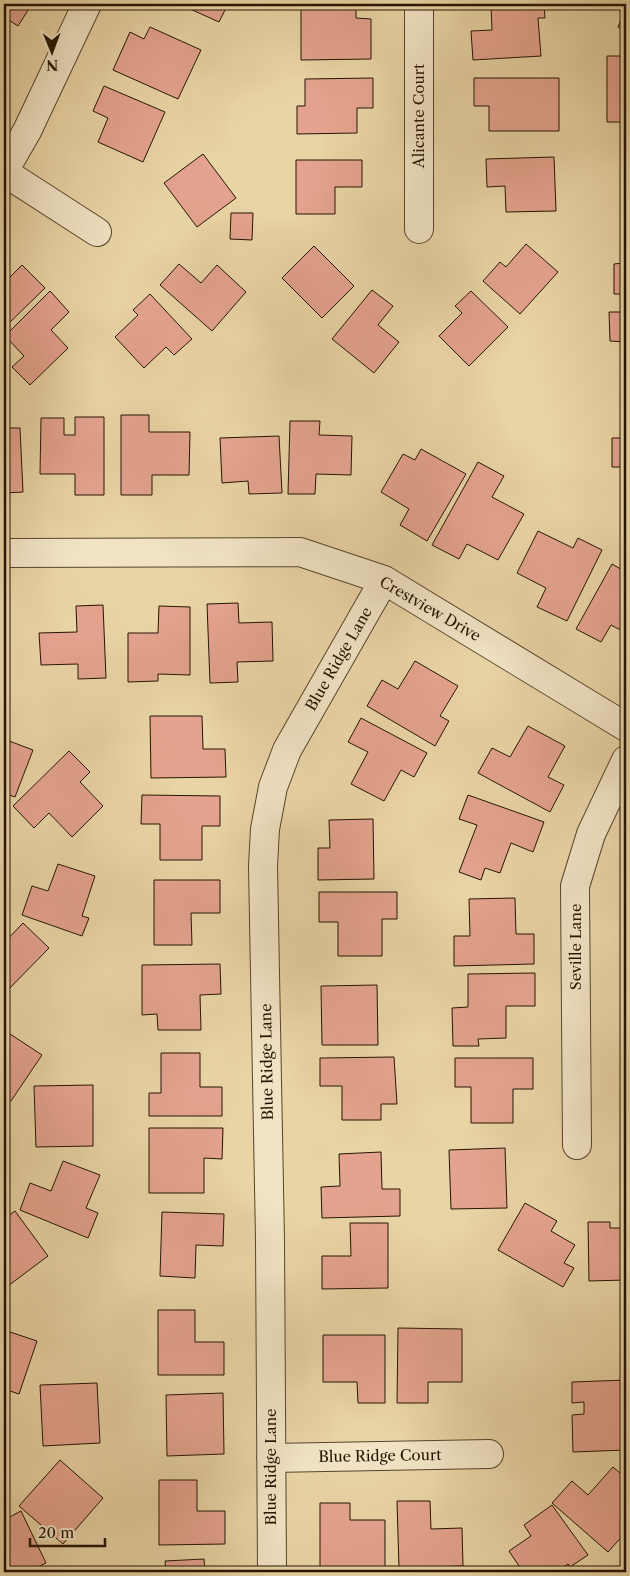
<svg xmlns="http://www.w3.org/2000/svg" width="630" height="1576" font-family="'Libre Caslon Text',serif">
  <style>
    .building { fill: #e4a38e; stroke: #251504 }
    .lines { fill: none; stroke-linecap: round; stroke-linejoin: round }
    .minor-casing { stroke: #56452c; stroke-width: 30 }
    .minor { stroke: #f1e3c4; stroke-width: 28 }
    .labels { text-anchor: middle; stroke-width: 5; stroke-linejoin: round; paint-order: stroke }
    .street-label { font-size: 15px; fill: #251504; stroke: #f1e3c4 }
  </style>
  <rect width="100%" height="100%" fill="#e9d4a5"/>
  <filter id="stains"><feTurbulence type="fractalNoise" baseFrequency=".004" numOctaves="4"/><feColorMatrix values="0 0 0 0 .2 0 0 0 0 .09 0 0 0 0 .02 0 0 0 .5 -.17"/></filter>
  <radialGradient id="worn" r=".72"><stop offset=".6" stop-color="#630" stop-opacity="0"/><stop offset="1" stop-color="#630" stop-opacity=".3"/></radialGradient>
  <path class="building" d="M4,4h28l-14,22 -14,-9z
    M179,4h49l-9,18z
    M544,4l1,14h-7l3,38 -68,4 -2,-29 21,-1 -1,-24z
    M301,6h55v12l15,1v40l-70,1z
    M626,8v23l-8,-4z
    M150,27l51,23 -23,49 -65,-29 17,-38 14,7z
    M607,56h19v66h-19z
    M373,78v30h-16v25l-60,1v-28h8v-27z
    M474,78h85v53h-70v-25h-15z
    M104,86l61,26 -22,50 -45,-20 10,-24 -15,-7z
    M203,154l33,44 -39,29 -33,-44z
    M554,157l2,54 -50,1 -1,-26 -18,1 -1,-28z
    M296,160h66v27h-27v27h-39z
    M231,213h22l-1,27 -22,-1z
    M624,233h2v61h-12v-30l9,-1z
    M526,244l32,28 -38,42 -37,-33 17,-19 6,5z
    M314,246l40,40 -32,32 -40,-40z
    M179,264l22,19 16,-18 29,27 -34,39 -52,-46z
    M22,265l23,23 -41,40v-57l6,6z
    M372,290l21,16 -15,19 21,17 -25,31 -42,-34z
    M50,291l19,21 -18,18 17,18 -38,37 -18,-18 12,-11 -19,-20z
    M471,291l37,36 -39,39 -30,-30 23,-23 -7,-7z
    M150,294l42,45 -18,16 -8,-8 -22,21 -29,-31 23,-22 -5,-5z
    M609,312h17v64l-1,-34 -15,-1z
    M121,415h28v17h41l-1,43h-37v20h-31z
    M75,417h29v78h-29v-21h-35l1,-56h23v17h11z
    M290,421h30l-1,14 33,1 -1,39 -35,-1 -1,20h-27z
    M4,428h16l3,64 -19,1z
    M279,436l3,57 -33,1 -1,-13 -26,2 -2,-45z
    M612,438h14v29h-14z
    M421,449l45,25 -39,67 -27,-16 9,-16 -28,-17 22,-38 12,6z
    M478,462l26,14 -12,21 32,17 -26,46 -31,-16 -8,15 -27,-14z
    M538,531l35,17 5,-10 24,12 -35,71 -30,-14 9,-19 -29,-15z
    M612,564l14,8v61l-15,-8 -10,17 -25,-13z
    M238,603l1,20 33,-1 1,39 -36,1 1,20 -28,1 -3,-79z
    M103,605l3,73 -28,1v-15l-37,1 -2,-32 38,-1 -1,-26z
    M159,606l31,1v68l-32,-1v7l-30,1v-49h30z
    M415,661l43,25 -18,30 9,5 -14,25 -68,-40 15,-26 16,9z
    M150,716h52l1,33h22l1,28 -75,1z
    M361,718l66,35 -13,24 -13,-7 -17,31 -33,-17 17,-32 -20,-10z
    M528,726l37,20 -17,31 16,8 -14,27 -72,-39 14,-25 18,9z
    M4,739l29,11 -18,47 -11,-4z
    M69,751l21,21 -10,10 23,24 -31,31 -23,-24 -15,15 -21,-22z
    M142,795l78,1v30h-18v34h-42v-36h-19z
    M468,795l76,27 -11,30 -22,-9 -11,30 -15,-5 -4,12 -22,-8 18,-47 -18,-6z
    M373,819l1,60 -56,1v-32h12l-1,-28z
    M58,864l37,12 -13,40 7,2 -7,18 -60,-21 10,-29 16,5z
    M154,880h66v33h-29l1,32h-38z
    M319,892h78v27h-15v37h-44v-34h-19z
    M515,898l1,36h18v30l-80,2v-30h16l-1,-37z
    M23,923l26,25 -45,46v-51z
    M220,964l1,30 -21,1 1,35h-43l-1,-16 -15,1v-50z
    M535,973v33h-29v32l-28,1 1,7h-26l-1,-38 16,-1v-33z
    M377,985l1,60h-56l-1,-59z
    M4,1030l38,25 -31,46 -7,-5z
    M161,1053h39v34h22v29h-73v-23h12z
    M394,1057l3,47h-16v16h-39v-34h-22v-28z
    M455,1058h78v31h-20v34h-42v-36h-16z
    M93,1085v61l-57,1 -2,-61z
    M149,1128h74l-1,31 -18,-1v35h-55z
    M505,1148l2,60 -56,1 -2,-59z
    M381,1152l1,37h18v27l-78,2 -1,-31 19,-1 -1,-32z
    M63,1161l37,14 -14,33 12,5 -10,25 -68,-28 10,-27 21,8z
    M525,1203l32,18 -6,10 24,14 -11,18 10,5 -11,19 -65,-37z
    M15,1211l33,45 -44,33v-70z
    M162,1212l62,2 -1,32 -27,-1 -1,33 -35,-2z
    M588,1222h22v6h16v52l-37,1z
    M350,1223h38v65l-66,1v-33h29z
    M158,1310h37v32h29v33h-66z
    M398,1328l64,1v53h-34v21h-31z
    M4,1330l33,11 -18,53 -15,-5z
    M323,1335h62v68h-27l-1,-21h-34z
    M626,1380v70l-53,2 -1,-37 12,-1v-12l-12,1v-21z
    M97,1383l3,60 -57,3 -3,-61z
    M223,1393l1,61 -57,2 -1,-61z
    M60,1460l43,38 -40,46 -44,-38z
    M613,1467l13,11v54l-18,20 -56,-49 20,-22 16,14z
    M159,1480h38v31h28v33l-66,1z
    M397,1501h33l1,28 31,-1 1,38 -64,2z
    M320,1503h30v17h35v47h-13v5h-52z
    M552,1505l36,50 -18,12 -2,-3 -12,8h-33l-14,-21 22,-15 -7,-11z
    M21,1511l25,52 -19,9h-23v-52z
    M204,1559l1,13h-44h5l-1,-11z"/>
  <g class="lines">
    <g class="minor-casing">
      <path id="minor" d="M419,4v225
        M4,171l23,-40 60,-127
        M4,172l93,60
        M4,553l296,-1 84,28 242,147
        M577,1145l-2,-259 16,-52 35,-74
        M271,1458l218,-4
        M272,1572l-2,-332 -7,-374 2,-37 8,-42 14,-37 97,-170"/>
    </g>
    <use href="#minor" class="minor"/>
  </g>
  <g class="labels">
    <g class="street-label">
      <text transform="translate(419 116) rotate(-90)" y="5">Alicante Court</text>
      <text transform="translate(430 609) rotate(30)" y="5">Crestview Drive</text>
      <text transform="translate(339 659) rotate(-60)" y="5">Blue Ridge Lane</text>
      <text transform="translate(576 947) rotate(-90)" y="5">Seville Lane</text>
      <text transform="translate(267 1062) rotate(-91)" y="5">Blue Ridge Lane</text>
      <text transform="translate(380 1456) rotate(-1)" y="5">Blue Ridge Court</text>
      <text transform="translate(271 1467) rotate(-90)" y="5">Blue Ridge Lane</text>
    </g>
  </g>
  <rect width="630" height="1576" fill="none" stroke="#e9d4a5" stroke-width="20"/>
  <rect x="5" y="5" width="620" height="1566" fill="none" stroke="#251504" stroke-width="2.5"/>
  <rect x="10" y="10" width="610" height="1556" fill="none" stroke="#251504"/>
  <g transform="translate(52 52) rotate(179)" stroke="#f1e3c4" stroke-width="4" paint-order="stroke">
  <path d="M0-4L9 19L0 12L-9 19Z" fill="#251504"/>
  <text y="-8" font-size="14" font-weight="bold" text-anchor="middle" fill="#251504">N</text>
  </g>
  <path d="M30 1538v8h75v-8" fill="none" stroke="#251504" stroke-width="2.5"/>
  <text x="38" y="1538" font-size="15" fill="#251504" stroke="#f1e3c4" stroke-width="4" paint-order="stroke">20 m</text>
  <rect width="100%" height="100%" filter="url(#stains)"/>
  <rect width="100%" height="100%" fill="url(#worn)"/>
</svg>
